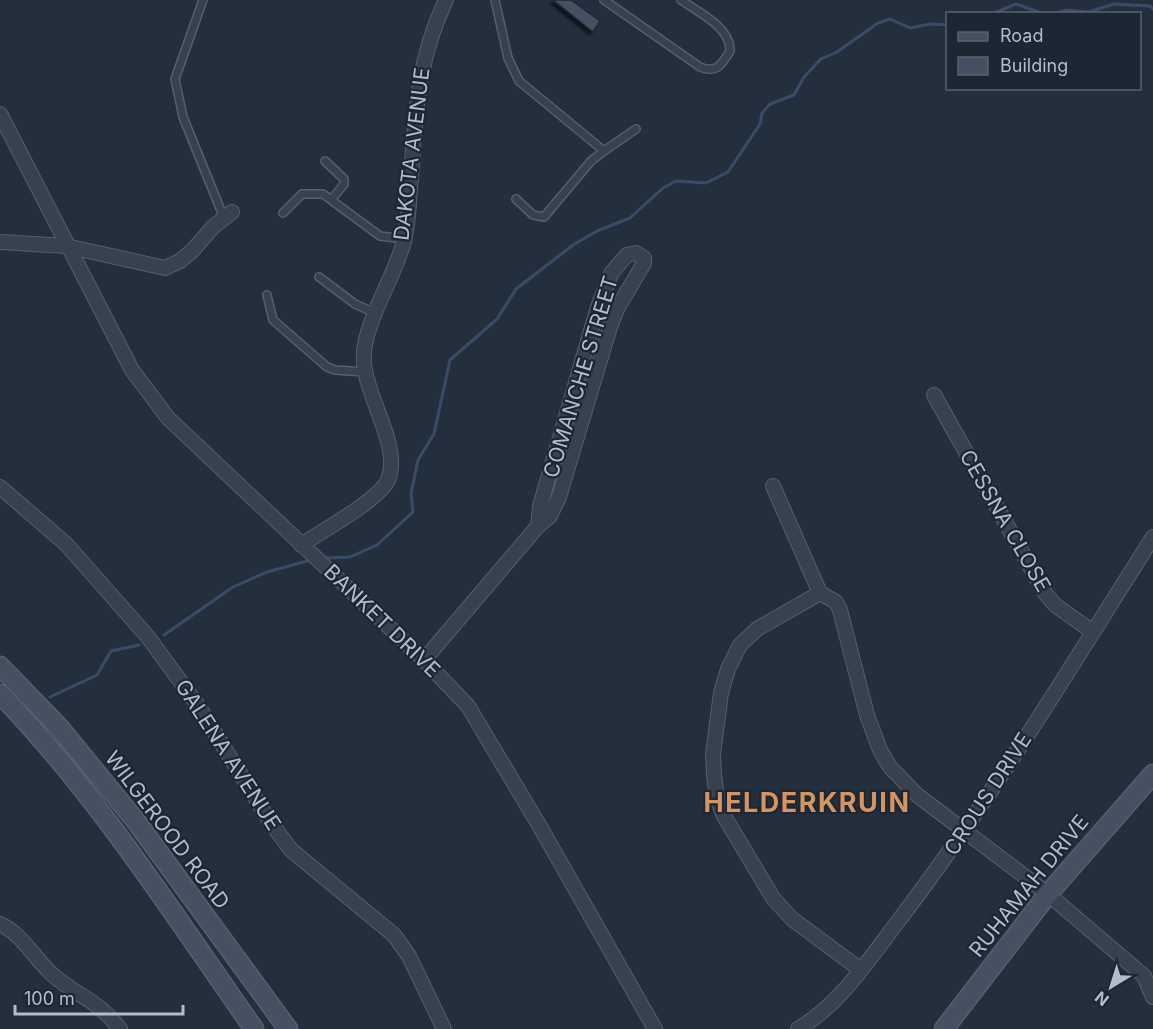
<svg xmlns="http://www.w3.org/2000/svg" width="1153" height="1029" font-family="Inter,sans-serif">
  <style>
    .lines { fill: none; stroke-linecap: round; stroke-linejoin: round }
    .stream { stroke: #394c67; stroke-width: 3 }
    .building { fill: #455162; stroke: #1f2835; stroke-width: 1.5; filter: url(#shadow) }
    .lane-casing { stroke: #565f6c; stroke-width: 10 }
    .street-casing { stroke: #565f6c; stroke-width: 16 }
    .secondary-casing { stroke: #565f6c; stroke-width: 21 }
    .lane { stroke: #38414e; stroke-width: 7 }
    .street { stroke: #38414e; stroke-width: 14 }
    .secondary { stroke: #465061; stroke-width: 18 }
    .labels { text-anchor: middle; stroke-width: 4.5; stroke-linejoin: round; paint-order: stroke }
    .street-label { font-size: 21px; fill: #b4bcc9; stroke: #1d2633 }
    .district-label { font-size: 27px; font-weight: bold; letter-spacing: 1.5px; fill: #d59563; stroke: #1d2633 }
  </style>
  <defs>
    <filter id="shadow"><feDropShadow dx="-3" dy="3" stdDeviation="1.5" flood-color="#0009"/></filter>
  </defs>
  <rect width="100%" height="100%" fill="#242f3e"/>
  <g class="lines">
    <path class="stream" d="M992,14l24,-10 28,10
      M1054,14l13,-4 22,2 25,-8 36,2 3,3
      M327,558l23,-1 27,-12 36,-33 -2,-19 7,-33 16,-26 16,-74 47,-41 19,-30 57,-44 24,-14 33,-13 33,-30 13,-7 30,2 22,-11 32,-48 2,-11 8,-9 24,-9 10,-18 17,-18 16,-7 41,-29 12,-4 20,9 20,-4 18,1
      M164,635l69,-48 34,-15 40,-11
      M50,697l47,-22 14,-24 28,-6"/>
  </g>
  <path class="building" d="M553,0h18l29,21 -7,11z"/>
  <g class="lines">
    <g class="lane-casing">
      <path id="lane" d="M203,0l-28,79 8,38 41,101
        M495,0l13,58 11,23 85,70 -13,10 -47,56 -11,-2 -17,-16
        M604,0l96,67c17,7 22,-3 30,-16 1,-24 -32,-39 -49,-51
        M604,151l32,-22
        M325,161l19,18v5l-12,15
        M283,213l19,-19h21l57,42 24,3
        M319,277l36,27 22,10
        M267,295l6,25 54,47 8,3 30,2"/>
    </g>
    <g class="street-casing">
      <path id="street" d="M0,114l132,256 36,48 256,242 44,46 71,119 116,204
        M0,242l66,4 99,22 15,-7 12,-10 21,-24 19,-15
        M934,395l111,198 10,12 38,27
        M773,486l47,107 16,9 4,8 27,105 13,35 10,17 27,28 131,99 96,82 9,21
        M0,487l66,57 82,93 49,67 72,116 22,30 103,85 15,21 35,73
        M301,545c21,-14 78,-45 87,-65 15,-36 -28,-89 -24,-128 3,-34 31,-76 40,-111 5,-20 5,-43 7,-64 5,-66 6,-116 35,-177
        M820,593l-63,36 -17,16 -12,24 -7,24 -8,61 1,20 3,24 7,18 49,82 19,21 69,51
        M424,660l114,-134 12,-10 9,-19 51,-170 7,-18 27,-46v-5l-8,-5 -9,2 -15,17 -14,35 -58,199 -2,20
        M0,924c24,11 34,35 54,52 26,22 43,23 66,53
        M798,1029c41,-24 70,-68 98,-105 94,-123 174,-256 257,-387"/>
    </g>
    <g class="secondary-casing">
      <path id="secondary" d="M0,666l59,61 76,93 153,209
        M0,694c97,100 174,221 254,335
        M944,1029l104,-135 105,-120"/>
    </g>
    <use href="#lane" class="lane"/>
    <use href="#street" class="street"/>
    <use href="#secondary" class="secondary"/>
  </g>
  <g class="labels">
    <g class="street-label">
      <text transform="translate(412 154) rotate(-83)" y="7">DAKOTA AVENUE</text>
      <text transform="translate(581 377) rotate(-73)" y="7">COMANCHE STREET</text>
      <text transform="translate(1005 521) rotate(60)" y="7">CESSNA CLOSE</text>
      <text transform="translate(382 621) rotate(44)" y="7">BANKET DRIVE</text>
      <text transform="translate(228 755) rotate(57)" y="7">GALENA AVENUE</text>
      <text transform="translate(988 794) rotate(-57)" y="7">CROUS DRIVE</text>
      <text transform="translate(167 830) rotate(53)" y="7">WILGEROOD ROAD</text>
      <text transform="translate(1029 886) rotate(-51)" y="7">RUHAMAH DRIVE</text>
    </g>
    <g class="district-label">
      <text x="807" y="812">HELDERKRUIN</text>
    </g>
  </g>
  <rect x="946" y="12" width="195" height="78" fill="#1d2633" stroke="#59626f" stroke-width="1.5"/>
  <rect x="958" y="32" width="30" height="9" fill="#465061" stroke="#59626f" stroke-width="1.5"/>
  <text x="1000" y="42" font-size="18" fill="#b4bcc9">Road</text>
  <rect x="958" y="57" width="30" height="18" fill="#455162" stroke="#59626f" stroke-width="1.5"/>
  <text x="1000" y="72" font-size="18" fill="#b4bcc9">Building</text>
  <g transform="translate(1111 987) rotate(218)" stroke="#1d2633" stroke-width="4.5" paint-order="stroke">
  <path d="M0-4.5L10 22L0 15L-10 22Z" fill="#b4bcc9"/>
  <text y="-9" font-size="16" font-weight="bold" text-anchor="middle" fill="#b4bcc9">N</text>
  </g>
  <path d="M15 1005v9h168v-9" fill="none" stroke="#b4bcc9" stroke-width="3"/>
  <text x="24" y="1005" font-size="18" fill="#b4bcc9" stroke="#1d2633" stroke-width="4.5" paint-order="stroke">100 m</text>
</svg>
